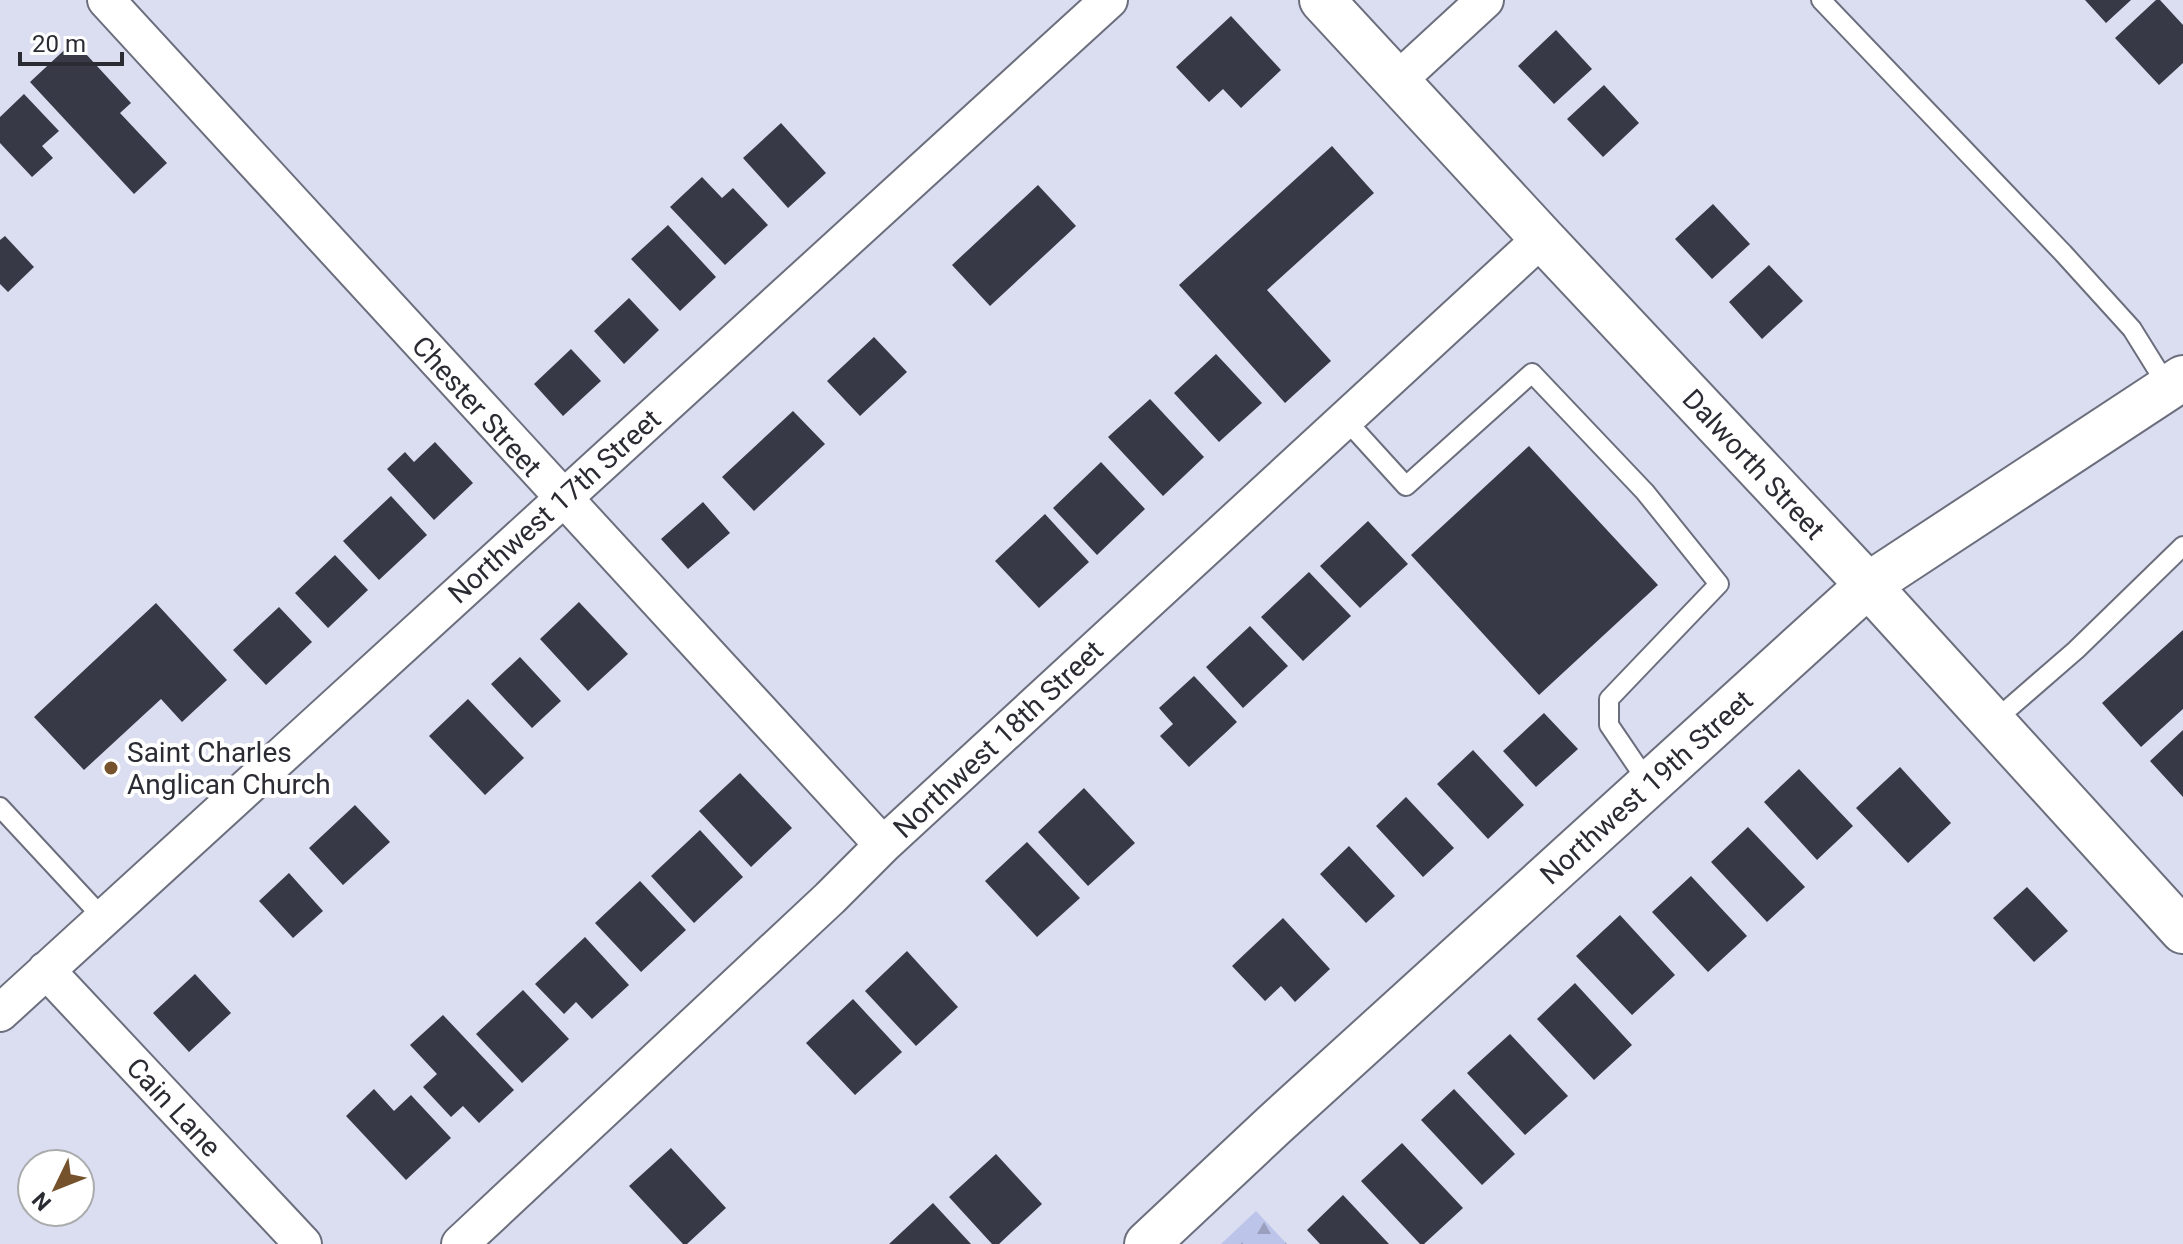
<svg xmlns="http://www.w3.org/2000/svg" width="2183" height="1244" font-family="Roboto,sans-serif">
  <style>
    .forest { fill: url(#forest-firs) }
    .building { fill: #373947 }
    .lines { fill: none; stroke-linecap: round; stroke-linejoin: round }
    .service-casing { stroke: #6b6e7d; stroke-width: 22 }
    .minor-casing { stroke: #6b6e7d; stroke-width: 40 }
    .tertiary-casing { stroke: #6b6e7d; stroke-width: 48 }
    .service { stroke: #fff; stroke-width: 18 }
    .minor { stroke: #fff; stroke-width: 36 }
    .tertiary { stroke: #fff; stroke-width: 44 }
    .poi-dot { fill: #75522b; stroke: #fff; stroke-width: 3 }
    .labels { text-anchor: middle; stroke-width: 8; stroke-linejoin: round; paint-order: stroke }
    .street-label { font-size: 28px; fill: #2b2c33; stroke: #fff }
    .poi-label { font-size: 28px; fill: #2b2c33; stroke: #fff; text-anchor: start }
  </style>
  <defs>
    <pattern id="forest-firs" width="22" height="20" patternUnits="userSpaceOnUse" patternTransform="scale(2)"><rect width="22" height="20" fill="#bdc4ea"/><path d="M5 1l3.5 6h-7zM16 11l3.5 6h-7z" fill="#9a9fbe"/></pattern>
  </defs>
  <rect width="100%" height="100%" fill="#dbdef0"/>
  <path class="forest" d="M1256,1211l31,33h-66z"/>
  <path class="building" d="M2085,0h46l-25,23z
    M2156,0h4l23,25v38l-24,22 -44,-47z
    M1231,16l50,54 -40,38 -18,-19 -14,13 -33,-35z
    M1556,30l36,39 -38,35 -36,-38z
    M74,41l57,62 -11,10 47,50 -33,31 -104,-112z
    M1604,85l35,38 -36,34 -36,-38z
    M24,94l35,37 -17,15 11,12 -21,19 -32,-34v-26z
    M781,123l45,50 -38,35 -45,-50z
    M1332,146l42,47 -107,97 64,71 -46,42 -106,-118z
    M702,177l20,21 11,-10 35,37 -43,40 -55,-58z
    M1038,185l38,41 -86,80 -38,-41z
    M1713,204l37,40 -38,35 -37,-40z
    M668,225l48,52 -36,34 -49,-52z
    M5,236l29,31 -26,25 -8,-8v-44z
    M1769,265l34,36 -41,38 -33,-37z
    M629,298l30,32 -35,34 -30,-33z
    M874,337l33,35 -47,44 -33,-35z
    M571,349l30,32 -38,35 -29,-32z
    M1216,354l46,49 -43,39 -45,-49z
    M1150,399l54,58 -41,39 -55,-59z
    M793,411l32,33 -71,67 -32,-34z
    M435,442l38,41 -39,37 -47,-51 18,-17 9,10z
    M1529,446l129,139 -119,110 -128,-140z
    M1101,462l44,47 -48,46 -44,-47z
    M391,496l36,39 -48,45 -36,-39z
    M703,502l27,31 -42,36 -27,-30z
    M1045,514l44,48 -50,46 -44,-47z
    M1368,521l40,43 -48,44 -40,-42z
    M335,555l33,35 -40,38 -33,-35z
    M1309,572l42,44 -48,45 -42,-44z
    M579,602l49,52 -40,37 -48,-52z
    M156,603l71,77 -45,42 -21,-23 -77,71 -50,-53z
    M279,607l33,35 -46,43 -33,-35z
    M1250,626l38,40 -45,42 -37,-41z
    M2183,630v79l-42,38 -39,-44z
    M520,657l41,44 -29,27 -41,-44z
    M1194,676l43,46 -48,45 -29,-31 13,-12 -14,-16z
    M468,699l56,59 -39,37 -56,-59z
    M1544,713l34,36 -42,38 -33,-36z
    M2183,730v67l-33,-36z
    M1473,750l51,55 -36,34 -51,-55z
    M1900,767l51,56 -43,40 -52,-55z
    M1799,769l54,57 -36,34 -53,-58z
    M740,773l52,55 -41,39 -52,-56z
    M1084,788l51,55 -47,43 -50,-54z
    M1406,797l48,51 -31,29 -47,-51z
    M355,805l35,37 -47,43 -34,-37z
    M1748,827l57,60 -38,35 -56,-60z
    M700,830l43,47 -49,46 -43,-47z
    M1027,842l53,56 -43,39 -52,-56z
    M1349,846l46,50 -29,27 -46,-49z
    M289,873l34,38 -30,27 -34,-37z
    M1691,876l56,60 -39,36 -56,-60z
    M640,881l46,49 -45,42 -46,-49z
    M2027,887l41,44 -34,31 -41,-44z
    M1620,915l55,60 -43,40 -56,-59z
    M1283,918l47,51 -35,33 -14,-16 -16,15 -33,-35z
    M585,937l44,48 -37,34 -16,-17 -12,12 -29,-30z
    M907,951l51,56 -42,39 -51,-55z
    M195,974l36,39 -42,39 -36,-39z
    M1575,983l57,62 -38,35 -57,-61z
    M523,990l46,49 -47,44 -46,-49z
    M853,999l49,53 -47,43 -49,-52z
    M443,1015l71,75 -35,33 -16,-17 -12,11 -28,-30 14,-13 -27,-29z
    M1510,1034l58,62 -43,39 -58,-62z
    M374,1089l20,22 17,-16 40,43 -45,42 -60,-64z
    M1454,1089l61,65 -33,31 -61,-65z
    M1402,1143l61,65 -39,36h-4l-59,-63z
    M671,1148l55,60 -39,36h-4l-54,-58z
    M996,1154l46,50 -43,40h-7l-43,-47z
    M1343,1195l46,49h-69l-13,-14z
    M933,1203l38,41h-82z"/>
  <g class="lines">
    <g class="service-casing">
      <path id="service" d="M1821,0l242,253 69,76 36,58
        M1345,419l61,67 126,-113 113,119 74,92 -110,115v26l40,59
        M1993,722l83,-72 107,-104
        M0,807l103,111"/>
    </g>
    <g class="minor-casing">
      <path id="minor" d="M106,0l777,845
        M1397,81l88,-81
        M46,970l257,274
        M0,1013l1109,-1013
        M460,1244l370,-346 53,-53 659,-607"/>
    </g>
    <g class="tertiary-casing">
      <path id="tertiary" d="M1322,0l220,238 326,347 315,346
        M1147,1244l128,-120 593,-539 315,-207"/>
    </g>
    <use href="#service" class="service"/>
    <use href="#minor" class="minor"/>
    <use href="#tertiary" class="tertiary"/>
  </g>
  <circle class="poi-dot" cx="111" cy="768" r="8"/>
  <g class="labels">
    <g class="street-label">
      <text transform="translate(477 406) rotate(48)" y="10">Chester Street</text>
      <text transform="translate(1754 464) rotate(47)" y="10">Dalworth Street</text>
      <text transform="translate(554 506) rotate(-42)" y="10">Northwest 17th Street</text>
      <text transform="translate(998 739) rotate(-43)" y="10">Northwest 18th Street</text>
      <text transform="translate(1646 787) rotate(-42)" y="10">Northwest 19th Street</text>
      <text transform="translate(174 1107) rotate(47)" y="10">Cain Lane</text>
    </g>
    <g class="poi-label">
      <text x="127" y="762">Saint Charles<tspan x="127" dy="32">Anglican Church</tspan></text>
    </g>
  </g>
  <g transform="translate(56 1188) rotate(227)"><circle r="38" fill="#ffffff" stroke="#aaabad" stroke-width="2"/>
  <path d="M0-6L14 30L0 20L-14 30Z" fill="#75522b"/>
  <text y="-12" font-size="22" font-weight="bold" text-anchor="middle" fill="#2b2c33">N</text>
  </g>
  <path d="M20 52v12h102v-12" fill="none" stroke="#2b2c33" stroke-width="4"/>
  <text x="32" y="52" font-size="24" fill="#2b2c33" stroke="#ffffff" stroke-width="6" paint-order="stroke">20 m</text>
</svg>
